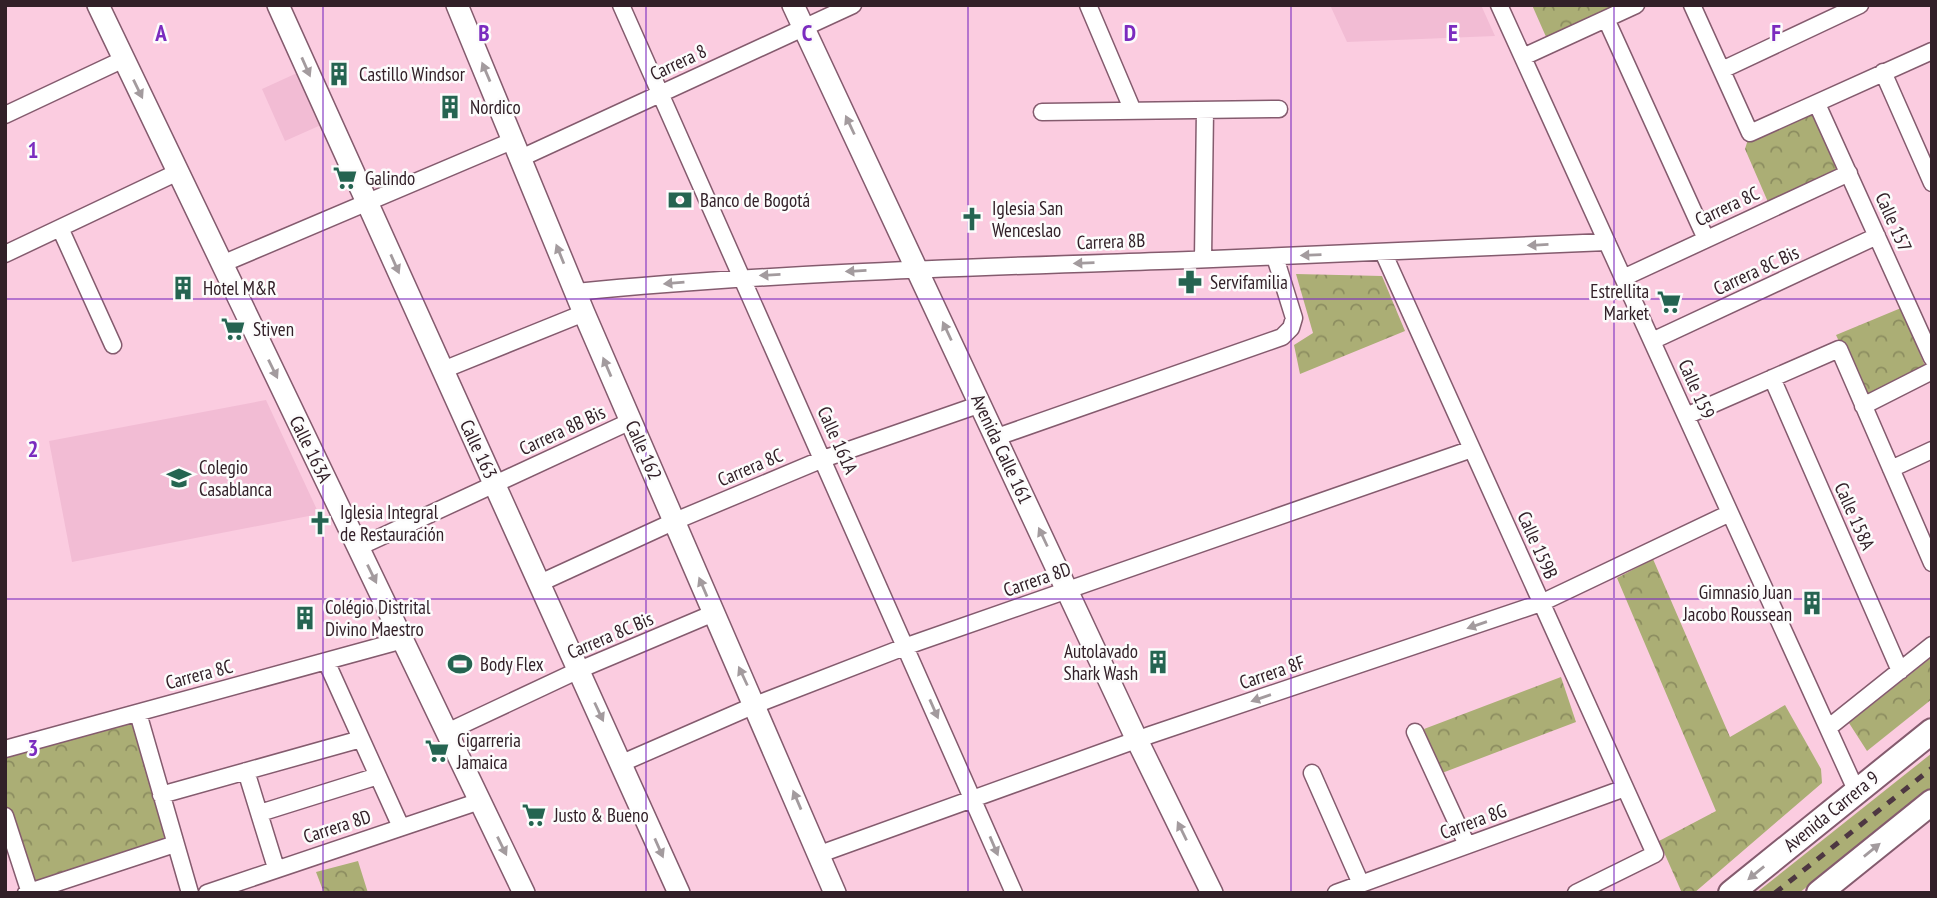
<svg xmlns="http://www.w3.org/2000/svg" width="1937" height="898" font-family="'PT Sans Narrow',sans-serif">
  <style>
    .built { fill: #f2bcd4 }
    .grass { fill: #abae75 }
    .park { fill: url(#park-crowns) }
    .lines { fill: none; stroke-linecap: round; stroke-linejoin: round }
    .street-casing { stroke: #845b6e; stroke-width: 19 }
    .secondary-casing { stroke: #845b6e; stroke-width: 24 }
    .primary-casing { stroke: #845b6e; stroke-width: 28 }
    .street { stroke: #fff; stroke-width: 16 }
    .secondary { stroke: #fff; stroke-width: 21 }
    .primary { stroke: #fff; stroke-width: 24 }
    .rail { stroke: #4d3741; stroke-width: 5; stroke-dasharray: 9 9; stroke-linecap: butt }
    .oneway { fill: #a39b9e }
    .grid { fill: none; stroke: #7b2cbf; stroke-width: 2; stroke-opacity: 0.55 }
    .labels { text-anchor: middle; stroke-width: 5; stroke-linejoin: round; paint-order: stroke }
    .street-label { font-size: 19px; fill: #322028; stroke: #fcfcfc }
    .poi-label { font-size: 19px; fill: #322028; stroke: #fcfcfc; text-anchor: start }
    .grid-label { font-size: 23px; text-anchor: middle; font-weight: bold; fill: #7b2cbf; stroke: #fcfcfc; stroke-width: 5; stroke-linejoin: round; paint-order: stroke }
  </style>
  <defs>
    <pattern id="park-crowns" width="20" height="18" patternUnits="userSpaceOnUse" patternTransform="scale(1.75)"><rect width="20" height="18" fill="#abae75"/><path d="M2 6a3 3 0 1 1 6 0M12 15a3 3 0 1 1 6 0" fill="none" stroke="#8c8d60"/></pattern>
  </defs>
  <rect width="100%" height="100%" fill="#fbcce0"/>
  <path class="built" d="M1330,5h151l14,31 -148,6z
    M297,73l24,52 -36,16 -23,-52z
    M266,400l53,114 -247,48 -23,-121z"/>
  <path class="grass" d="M1932,753v35l-133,105h-43z"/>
  <path class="park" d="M1532,5h89l-74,34z
    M1817,104l32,69 -78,36 -26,-60 5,-16z
    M1296,274l86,2 23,55 -105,43 -6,-29 19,-12z
    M1901,308l24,58 -59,32 -30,-63z
    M1653,559l77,178 55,-32 36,64 1,14 -128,110h-12l-23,-52 57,-30 -99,-233z
    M1932,657v42l-65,52 -18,-28z
    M1561,677l15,45 -134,51 -18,-44z
    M135,721l31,120 -137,45 -24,-72v-60z
    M358,861l10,32h-44l-8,-21z"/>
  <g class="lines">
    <g class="street-casing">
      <path id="street" d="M621,5l393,888
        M1088,5l45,106
        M1499,5l357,785
        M1692,5l58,128 182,-82
        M1606,19l100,220
        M1523,57l113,-52
        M1722,70l138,-65
        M1883,72l49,111
        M1817,104l115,254
        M1042,112l237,-3
        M5,115l119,-56
        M521,158l332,-153
        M60,228l53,117
        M1383,252l272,602 -79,39
        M5,254l173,-82
        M1203,259l2,-149
        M222,264l292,-124
        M1623,278l226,-105
        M576,292c204,-20 408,-25 613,-32 139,-5 278,-12 418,-18
        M1652,341l225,-105
        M443,370l141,-57
        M1772,378l128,293
        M1863,406l69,-35
        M1686,416l153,-67 93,214
        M997,437l285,-100 9,-9 3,-10 -19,-61
        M1891,469l41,-19
        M359,547l272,-126
        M540,583l135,-62 148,-62 158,-55
        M326,661l75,166
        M138,713l52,180
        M1828,728l104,-83
        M447,732l132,-62 135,-57
        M1415,732l52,113
        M5,749l398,-109
        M622,763l133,-58 152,-59 565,-197
        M246,771l30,97
        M1312,773l49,111
        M161,795l200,-56
        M260,813l118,-37
        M5,816l25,77
        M820,854l330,-119 391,-132 189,-90
        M26,893l149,-49
        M207,893l273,-92
        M1336,893l289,-105"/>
    </g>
    <g class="secondary-casing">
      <path id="secondary" d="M98,5l426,888
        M278,5l401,888
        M457,5l127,308 251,580
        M793,5l344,735 75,153"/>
    </g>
    <g class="primary-casing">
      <path id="primary" d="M1731,893l201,-162
        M1819,893l113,-91"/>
    </g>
    <use href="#street" class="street"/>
    <use href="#secondary" class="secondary"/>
    <use href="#primary" class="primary"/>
    <path class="rail" d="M1775,893l157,-125"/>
  </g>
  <defs><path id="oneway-solid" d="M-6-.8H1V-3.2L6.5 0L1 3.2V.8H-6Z" transform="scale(1.75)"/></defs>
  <g class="oneway">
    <use href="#oneway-solid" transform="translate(306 67) rotate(66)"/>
    <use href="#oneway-solid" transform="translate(486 72) rotate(-113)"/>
    <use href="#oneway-solid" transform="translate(138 89) rotate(64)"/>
    <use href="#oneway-solid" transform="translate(850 125) rotate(-115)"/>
    <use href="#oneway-solid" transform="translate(1538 245) rotate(177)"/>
    <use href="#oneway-solid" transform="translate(560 254) rotate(-112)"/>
    <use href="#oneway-solid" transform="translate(1311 255) rotate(178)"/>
    <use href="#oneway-solid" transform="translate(1084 263) rotate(178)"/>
    <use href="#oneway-solid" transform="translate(395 264) rotate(66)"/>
    <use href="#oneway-solid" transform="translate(856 271) rotate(177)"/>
    <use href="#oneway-solid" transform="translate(770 275) rotate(177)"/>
    <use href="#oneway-solid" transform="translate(674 283) rotate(175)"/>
    <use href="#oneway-solid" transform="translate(947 331) rotate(-115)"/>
    <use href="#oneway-solid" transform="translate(607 367) rotate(-113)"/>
    <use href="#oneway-solid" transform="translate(273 369) rotate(64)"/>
    <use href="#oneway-solid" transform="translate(1043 537) rotate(-115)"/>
    <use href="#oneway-solid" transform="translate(372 574) rotate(64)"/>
    <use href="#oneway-solid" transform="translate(703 587) rotate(-113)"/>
    <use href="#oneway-solid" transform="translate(1477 625) rotate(161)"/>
    <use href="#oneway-solid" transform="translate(743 676) rotate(-115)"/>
    <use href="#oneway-solid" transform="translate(1261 698) rotate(161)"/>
    <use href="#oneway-solid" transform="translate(934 709) rotate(66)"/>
    <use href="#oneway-solid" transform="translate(599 712) rotate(65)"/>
    <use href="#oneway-solid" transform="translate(797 800) rotate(-113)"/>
    <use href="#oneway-solid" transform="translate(1182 831) rotate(-116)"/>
    <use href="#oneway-solid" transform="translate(502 846) rotate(64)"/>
    <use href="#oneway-solid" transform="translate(994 846) rotate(67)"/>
    <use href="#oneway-solid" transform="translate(659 848) rotate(66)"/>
    <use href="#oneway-solid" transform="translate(1872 850) rotate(-39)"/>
    <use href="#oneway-solid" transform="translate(1756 873) rotate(141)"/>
  </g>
  <path class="grid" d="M323,5v888M646,5v888M968,5v888M1291,5v888M1614,5v888M5,299h1927M5,599h1927"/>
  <defs>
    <g id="building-bare" transform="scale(1.89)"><path d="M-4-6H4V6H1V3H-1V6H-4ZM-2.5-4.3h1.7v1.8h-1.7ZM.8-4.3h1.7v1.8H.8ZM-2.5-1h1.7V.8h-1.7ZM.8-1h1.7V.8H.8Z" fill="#256451" stroke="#fcfcfc" stroke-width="2.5" paint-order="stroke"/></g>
    <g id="supermarket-bare" transform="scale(1.89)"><path d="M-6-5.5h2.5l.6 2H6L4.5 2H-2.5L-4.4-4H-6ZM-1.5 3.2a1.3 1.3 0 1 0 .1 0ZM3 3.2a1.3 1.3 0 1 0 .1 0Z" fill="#256451" stroke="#fcfcfc" stroke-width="2.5" paint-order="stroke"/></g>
    <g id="bank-bare" transform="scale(1.89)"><path d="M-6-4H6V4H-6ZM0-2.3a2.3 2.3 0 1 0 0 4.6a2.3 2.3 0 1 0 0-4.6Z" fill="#256451" stroke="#fcfcfc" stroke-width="2.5" paint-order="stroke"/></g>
    <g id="church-bare" transform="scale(1.89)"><path d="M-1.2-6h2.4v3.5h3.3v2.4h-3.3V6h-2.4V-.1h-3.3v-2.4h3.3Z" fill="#256451" stroke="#fcfcfc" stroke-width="2.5" paint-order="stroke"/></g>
    <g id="pharmacy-bare" transform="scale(1.89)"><path d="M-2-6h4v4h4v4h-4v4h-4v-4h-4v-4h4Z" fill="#256451" stroke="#fcfcfc" stroke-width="2.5" paint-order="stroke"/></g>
    <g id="school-bare" transform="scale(1.89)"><path d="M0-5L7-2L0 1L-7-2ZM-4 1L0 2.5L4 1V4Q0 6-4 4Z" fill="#256451" stroke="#fcfcfc" stroke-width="2.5" paint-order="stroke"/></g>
    <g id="stadium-bare" transform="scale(1.89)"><path d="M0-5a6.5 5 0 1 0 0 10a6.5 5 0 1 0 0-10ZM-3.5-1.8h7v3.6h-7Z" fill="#256451" stroke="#fcfcfc" stroke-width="2.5" paint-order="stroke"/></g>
  </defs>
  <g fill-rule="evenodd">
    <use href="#building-bare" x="339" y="74"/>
    <use href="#building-bare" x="450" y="107"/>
    <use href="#supermarket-bare" x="345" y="178"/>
    <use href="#bank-bare" x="680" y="200"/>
    <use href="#church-bare" x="972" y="219"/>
    <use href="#pharmacy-bare" x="1190" y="282"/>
    <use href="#building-bare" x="183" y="288"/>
    <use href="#supermarket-bare" x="1669" y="302"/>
    <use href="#supermarket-bare" x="233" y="329"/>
    <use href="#school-bare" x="179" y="478"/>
    <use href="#church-bare" x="320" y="523"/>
    <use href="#building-bare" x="1812" y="603"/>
    <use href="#building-bare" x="305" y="618"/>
    <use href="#building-bare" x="1158" y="662"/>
    <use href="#stadium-bare" x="460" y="664"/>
    <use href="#supermarket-bare" x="437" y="751"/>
    <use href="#supermarket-bare" x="534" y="815"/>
  </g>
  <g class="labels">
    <g class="street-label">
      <text transform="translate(678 62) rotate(-25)" y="7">Carrera 8</text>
      <text transform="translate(1727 206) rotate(-25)" y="7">Carrera 8C</text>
      <text transform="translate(1894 222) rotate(66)" y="7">Calle 157</text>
      <text transform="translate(1111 241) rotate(-2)" y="7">Carrera 8B</text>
      <text transform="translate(1756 270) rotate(-25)" y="7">Carrera 8C Bis</text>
      <text transform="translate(1697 389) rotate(66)" y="7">Calle 159</text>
      <text transform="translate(562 430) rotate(-25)" y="7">Carrera 8B Bis</text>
      <text transform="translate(838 440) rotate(66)" y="7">Calle 161A</text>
      <text transform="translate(311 449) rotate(64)" y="7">Calle 163A</text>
      <text transform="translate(479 449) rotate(65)" y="7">Calle 163</text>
      <text transform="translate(1002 449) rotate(65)" y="7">Avenida Calle 161</text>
      <text transform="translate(644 450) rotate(66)" y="7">Calle 162</text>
      <text transform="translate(750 467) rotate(-23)" y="7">Carrera 8C</text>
      <text transform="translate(1855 516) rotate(66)" y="7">Calle 158A</text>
      <text transform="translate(1538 545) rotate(66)" y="7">Calle 159B</text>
      <text transform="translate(1037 579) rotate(-19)" y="7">Carrera 8D</text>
      <text transform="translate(610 635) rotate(-23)" y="7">Carrera 8C Bis</text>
      <text transform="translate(1272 672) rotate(-19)" y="7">Carrera 8F</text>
      <text transform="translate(199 674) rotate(-15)" y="7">Carrera 8C</text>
      <text transform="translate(1831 811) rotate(-39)" y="7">Avenida Carrera 9</text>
      <text transform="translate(1473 821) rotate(-20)" y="7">Carrera 8G</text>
      <text transform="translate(337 826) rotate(-18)" y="7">Carrera 8D</text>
    </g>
    <g class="poi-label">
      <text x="359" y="81">Castillo Windsor</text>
      <text x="470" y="114">Nordico</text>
      <text x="365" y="185">Galindo</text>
      <text x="700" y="207">Banco de Bogotá</text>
      <text x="992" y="215">Iglesia San<tspan x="992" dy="22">Wenceslao</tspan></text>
      <text x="1210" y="289">Servifamilia</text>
      <text x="203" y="295">Hotel M&amp;R</text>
      <text x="1649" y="298" text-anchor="end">Estrellita<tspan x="1649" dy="22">Market</tspan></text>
      <text x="253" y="336">Stiven</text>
      <text x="199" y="474">Colegio<tspan x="199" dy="22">Casablanca</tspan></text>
      <text x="340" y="519">Iglesia Integral<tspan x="340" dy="22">de Restauración</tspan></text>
      <text x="1792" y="599" text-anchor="end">Gimnasio Juan<tspan x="1792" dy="22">Jacobo Roussean</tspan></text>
      <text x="325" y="614">Colégio Distrital<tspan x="325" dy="22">Divino Maestro</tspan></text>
      <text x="1138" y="658" text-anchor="end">Autolavado<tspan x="1138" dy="22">Shark Wash</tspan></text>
      <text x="480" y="671">Body Flex</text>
      <text x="457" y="747">Cigarreria<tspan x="457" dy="22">Jamaica</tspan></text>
      <text x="554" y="822">Justo &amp; Bueno</text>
    </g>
  </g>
  <g class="grid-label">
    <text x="161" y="41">A</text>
    <text x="484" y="41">B</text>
    <text x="807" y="41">C</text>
    <text x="1130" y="41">D</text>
    <text x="1453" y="41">E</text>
    <text x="1776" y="41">F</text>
    <text x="33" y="158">1</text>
    <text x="33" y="457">2</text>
    <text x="33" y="756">3</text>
  </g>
  <rect width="1937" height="898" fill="none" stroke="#322028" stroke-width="14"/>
</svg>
